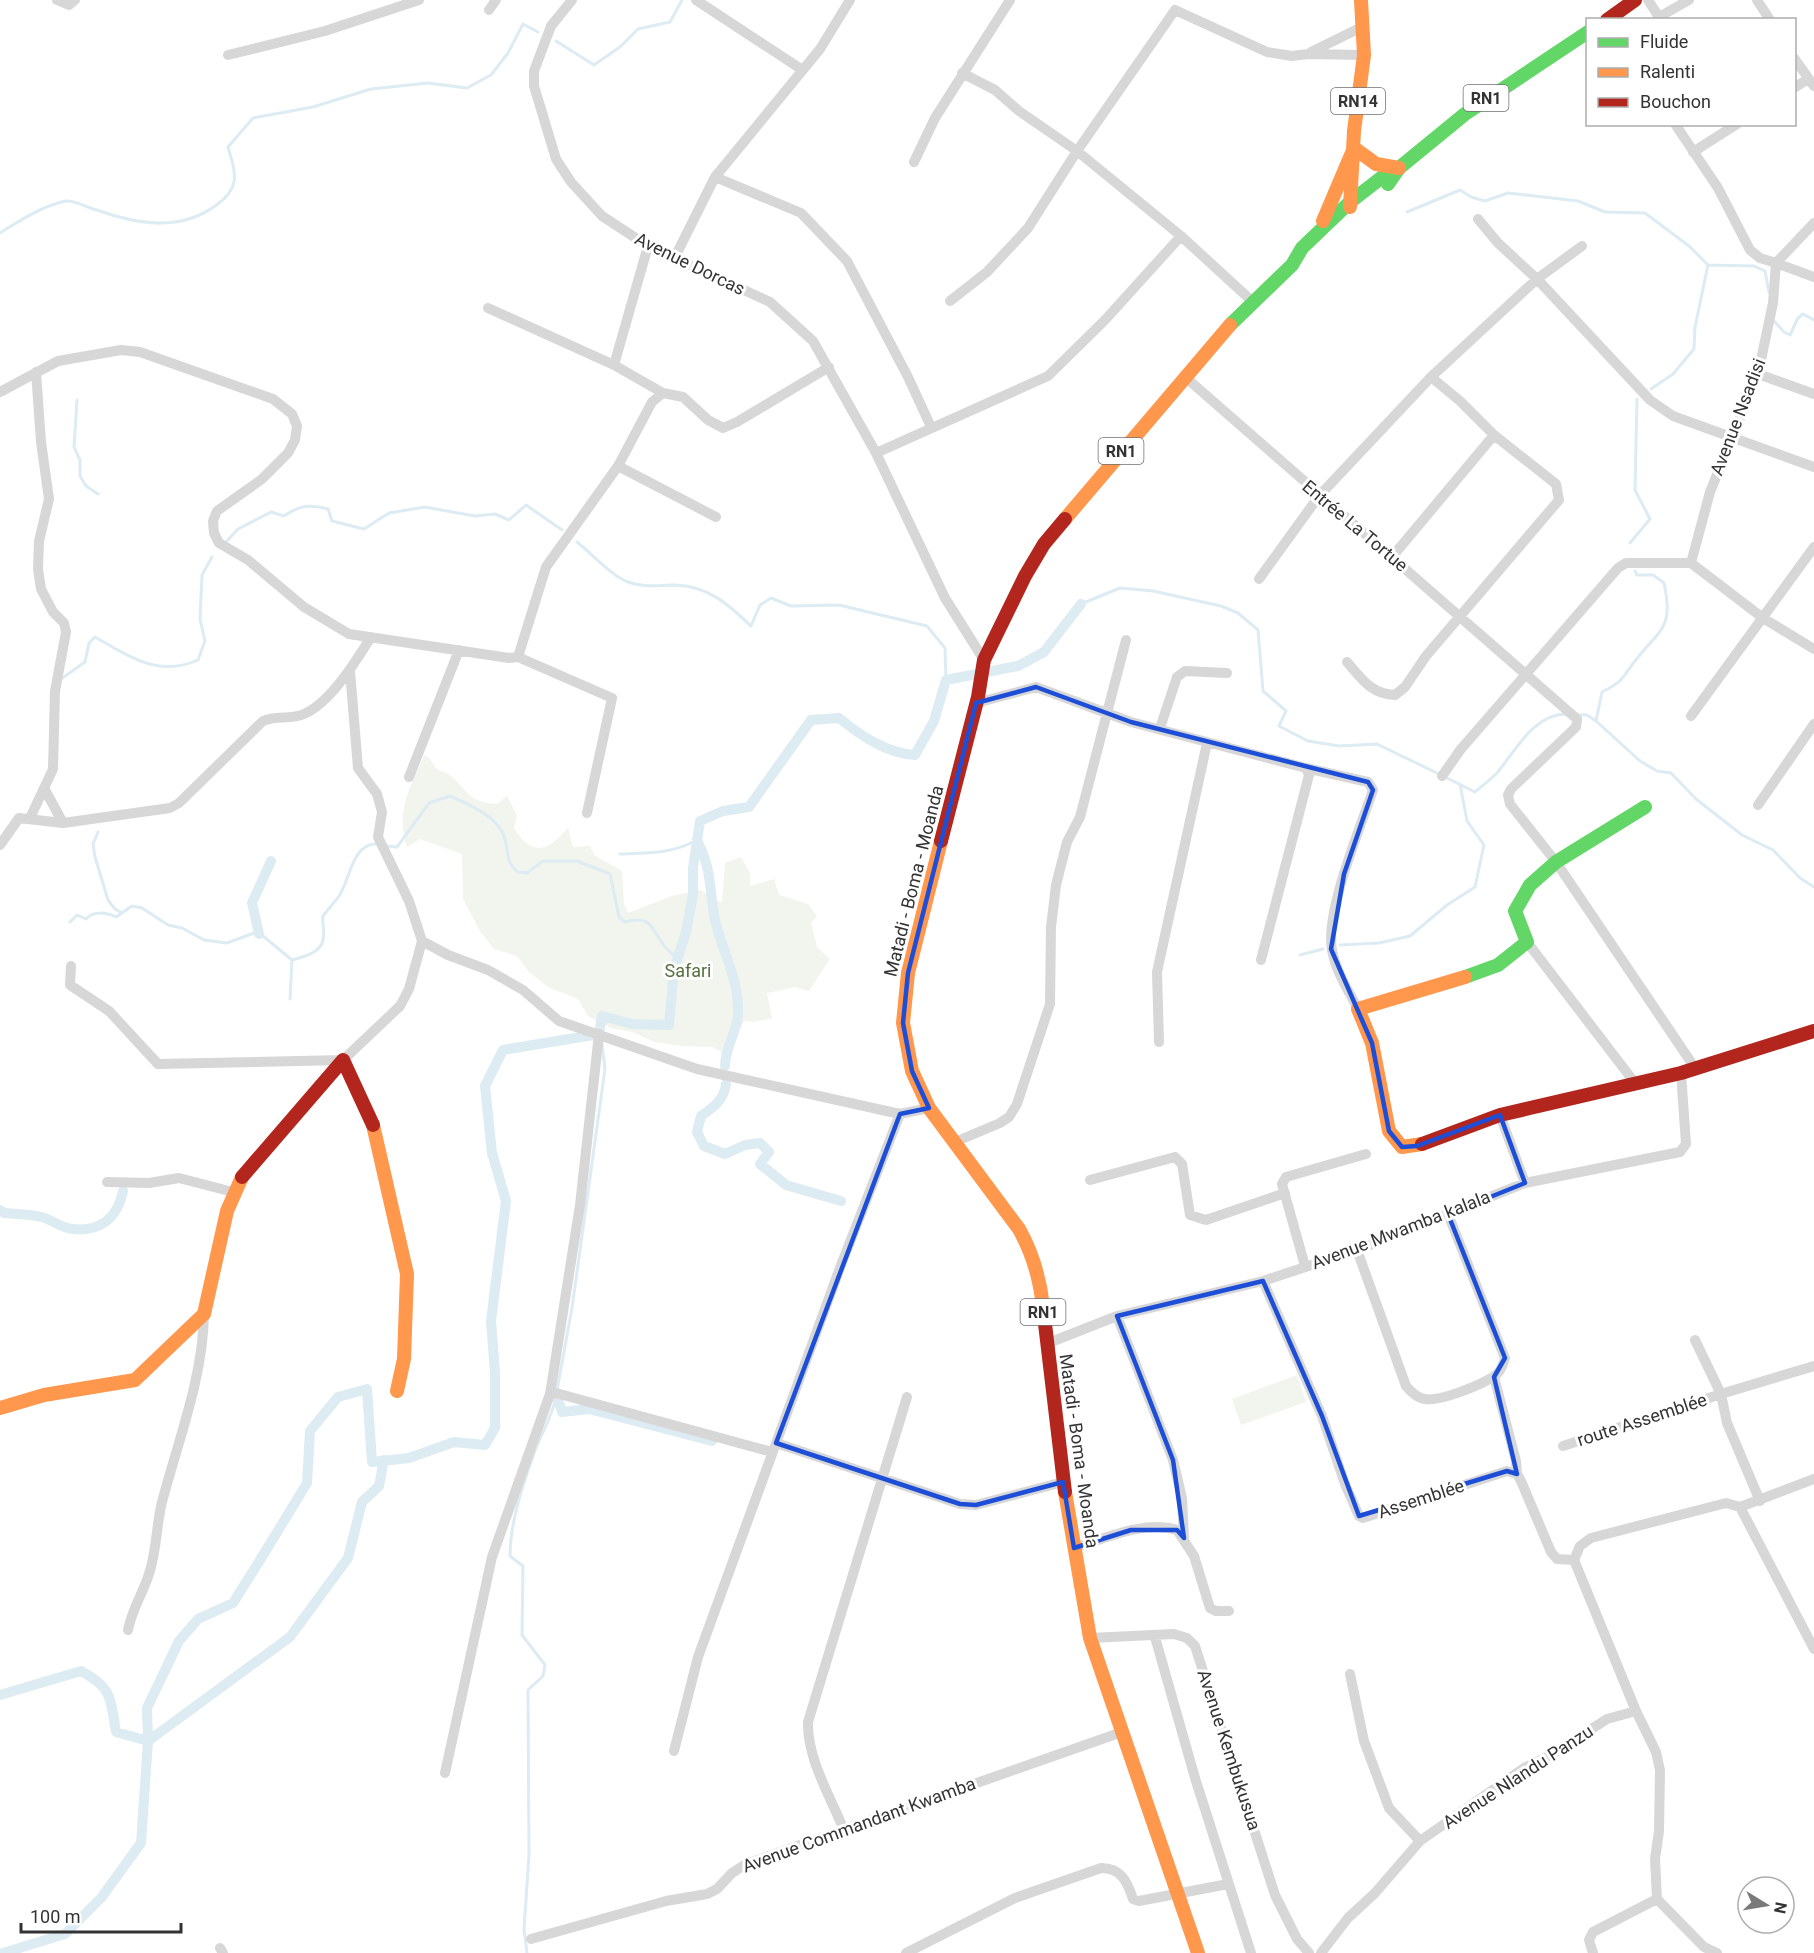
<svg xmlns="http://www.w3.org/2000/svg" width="1814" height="1953" font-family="Roboto,sans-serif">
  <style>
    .green { fill: #f1f5ed }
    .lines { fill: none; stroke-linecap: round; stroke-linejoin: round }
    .stream { stroke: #ddebf3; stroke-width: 3 }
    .canal { stroke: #ddebf3; stroke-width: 10 }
    .street { stroke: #d7d7d7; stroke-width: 10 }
    .fast { stroke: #63d668; stroke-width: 14 }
    .slow { stroke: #ff974d; stroke-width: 14 }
    .jam { stroke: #b3261e; stroke-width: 14 }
    .marked { fill: none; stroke: #1d4ed8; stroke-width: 4.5; stroke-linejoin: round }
    .labels { text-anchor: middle; stroke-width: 6; stroke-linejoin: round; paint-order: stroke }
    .shield { fill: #fff; stroke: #707070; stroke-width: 1.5 }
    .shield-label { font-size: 16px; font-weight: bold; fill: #333 }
    .street-label { font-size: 18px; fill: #333; stroke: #fff }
    .park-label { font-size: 18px; fill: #56703f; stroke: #fff }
  </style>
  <rect width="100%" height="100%" fill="#fff"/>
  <path class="green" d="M425,755c7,4 7,9 12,14 4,3 9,3 13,6 19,17 18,27 47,29l10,-8 10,19 -3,13c19,30 34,23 54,0l5,19 17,-1 4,9 28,16 2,33 4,9 44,-17 28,-6 22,13 3,-40 16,-6 9,16v13l24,-7 5,16 29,9 9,12 -6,7 6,24 13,12 -21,32 -14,-4 -28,6 5,25 -18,4 -10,-1 -11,23 -2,13 -19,-10 -31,-1 -26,-4 -23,-10 -21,-4 -23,-12 -10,-17 -30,-12 -19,-15 -12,-16 -23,-7 -14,-18 -17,-32 -1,-45 -42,-15 -13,8c-12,-34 3,-62 18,-92z
    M1297,1375l9,27 -65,23 -9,-26z"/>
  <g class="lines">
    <path class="stream" d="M556,41l38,24 26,-18 18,-18 32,-7 12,-22
      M1407,212l53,-22 11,7 14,4 23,-8 70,8 27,11 40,1 44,33 19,19 -13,62 -1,22 -21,25 -22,15
      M0,233c19,-12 44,-28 66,-32 9,-1 22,7 31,9 39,14 82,22 118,-4 26,-18 21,-32 13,-59l25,-29 60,-11 58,-18 57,-6 39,5 24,-13 17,-22 15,-29 15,8
      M1708,265l46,1 11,5 4,21
      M1774,321l10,11 6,3 8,-17 5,-4 11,6
      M77,400l-3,47 6,13v16l6,10 12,8
      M577,542c14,11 36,35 51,40 16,6 31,3 47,3 33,1 53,19 76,41l9,-21 11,-7 20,8 48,-1 88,21 18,22 1,32
      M225,543l13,-14 33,-17 13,4c16,-11 26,-12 44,-7l4,12 32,8 25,-16 36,-6 50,9 20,-2 14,6 17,-15 36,25
      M1630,543l20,-24 -15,-29 2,-91
      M1081,604l39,-16 33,3 68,15 17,7 20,17 5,61 23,20 -7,15 29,15 31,5 38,-2 62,30
      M61,679l24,-17 4,-19 6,-6c34,19 63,41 103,23l7,-19 -5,-22 2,-44 10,-18
      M1577,715h10l9,6 44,40 17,10 14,2 25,26 46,36 31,15 27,28 14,9
      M1596,721l6,-29c22,-11 19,-13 33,-31 25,-33 39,-31 29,-78l-11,-8h-16l-2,-4
      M1445,777l30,15c7,-6 15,-12 22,-19 19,-23 37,-60 71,-59
      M98,832l-5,12 2,13 13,43 7,9 7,4
      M386,846l11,1 32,-44 21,-7c18,8 50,21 55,43 4,14 0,23 13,33l9,1 16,-12h34l33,13 9,43 6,5c27,-7 25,5 38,22 4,6 10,10 14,15
      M620,854c27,-1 52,0 77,-14
      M70,922l7,-7 9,4c8,-8 19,-7 30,-2l16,-11 10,2 26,17 14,3 22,12 23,3 27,-10 9,3 29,24
      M1340,945l39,-2 31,-7 37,-31 28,-18 9,-42 -17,-24 -7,-37
      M1300,955l23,-6
      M290,999l2,-39c11,-3 29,-7 31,-20 2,-8 -1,-17 0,-24 5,-7 11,-13 16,-20 11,-16 13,-53 38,-52
      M557,1390l15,-82 33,-239 -3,-25
      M527,1953l-3,-24 5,-74 -1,-165 15,-14 2,-11 -23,-30 1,-69 -13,-10c0,-35 14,-75 26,-108 7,-17 16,-32 20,-51"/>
    <path class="canal" d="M697,840c17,34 11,51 19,84 8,30 23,57 22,89 -1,20 -13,34 -13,53
      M259,934l-7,-31 19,-42
      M726,1084c-2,16 -12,23 -25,32l-4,16 7,14 21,8 20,-9 15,-2 9,9 -9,12 26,21 55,16
      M0,1210l4,3c12,1 26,1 38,4 10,3 19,11 31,12 28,3 45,-12 50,-38
      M556,1393l6,19 27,-3 123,32
      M0,1695l81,-24c32,17 29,27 35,61l32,9 142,-104 58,-79 14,-56 17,-16 5,-26
      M3,1953l62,-19 36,-36 40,-55 7,-102 -1,-33 32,-67 19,-22 35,-16 32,-51 42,-69 3,-52 28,-34 29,-8 5,73 37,-4 45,-16 31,3 10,-17v-55l-4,-52 15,-120 -14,-48 -7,-67 18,-36 96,-16 3,-18 30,8 37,1 5,-55 12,-38 7,-37v-27l7,-47 23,-10 26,-4 62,-87 28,-2c22,18 47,35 76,37l19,-34 12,-41 72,-14 26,-14 37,-48"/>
    <path class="street" d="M57,0l12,5 6,-5
      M572,0l-21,26 -17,45v15l22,73 15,23 31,34 46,30 122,56 43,39 63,112 69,145 39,62
      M696,0l105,69
      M1648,0l11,17 -2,3
      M1757,0l13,20
      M489,10l7,-10
      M1659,17l30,-17
      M1311,52l51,-25
      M228,55l97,-24 94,-31
      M1794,58l20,28
      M962,73l33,17 24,21 58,40 104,85 72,66
      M1794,88l14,-9
      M1675,124l43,64 32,62 10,8 16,5 -3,40 -15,71 -48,118 -19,71
      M1693,152l44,-28
      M914,162l21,-44 75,-118
      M715,177l86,36 46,48 61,116 23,50
      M1478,219l20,24 39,36 113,121 23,16 141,51
      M1814,223l-38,40 38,14
      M648,246l-34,119 49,28 20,4 25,23 15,8 14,-6 92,-55
      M674,259l41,-82 105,-128 30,-49
      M950,301l37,-29 41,-44 49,-77 98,-141 92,42 25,4 16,-2 56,1
      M488,308l126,57
      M1758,374l56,20
      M1184,376l393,343 -1,8 -65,62 -3,6 2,9 46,58 139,206
      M0,392l58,-31 63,-11 19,2 133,47 19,15 5,12 -2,14 -7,13 -26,26 -45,32 -4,10 1,12 5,10 29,17 56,47 45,27 160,24 9,-1
      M876,453l172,-77 57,-56 76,-84
      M618,466l98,51
      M1392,557l102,-122
      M1691,563l72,55 51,31
      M1259,579l60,-83 112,-119 106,-98 45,-33
      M518,657l28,-90 72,-101 34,-64 11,-9
      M518,657l94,41 -25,115
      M1347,662c15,17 24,32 48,33l10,-8 21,-31 133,-156 -3,-16 -62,-49 -34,-34 -29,-24
      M350,671l8,97 19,26 5,18 -4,25 31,64 13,40 26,14 40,15 35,20 36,31 138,48 203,45 29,-6
      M976,703l60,-16 95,35 175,46 3,7 -48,185
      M1691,716l123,-169
      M1160,728l17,-51 8,-6 42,2
      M1306,768l62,14 5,8c-13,39 -48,121 -41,160 4,22 16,40 26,59
      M1442,776l19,-27 157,-181 8,-5h65
      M409,777l50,-127
      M44,788l19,35
      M1758,805l56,-81
      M30,818l23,-49 2,-78 11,-59 -2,-9 -11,-11 -12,-23 -3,-20 1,-28 10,-42 -8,-57 -5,-70
      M0,845l19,-27 44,5 107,-15 9,-5 84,-82c13,-6 28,-1 41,-7 27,-12 52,-53 67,-77
      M1527,942l108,141
      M71,966l-1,19 39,26 49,53 185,-4 57,-54 9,-17 13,-48
      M1159,1042l-2,-70 50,-229
      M1500,1115l25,68
      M955,1142l45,-19 9,-6 8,-13 33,-100 1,-77 5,-42 11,-43 13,-25 46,-177
      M1090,1180l85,-23 7,7 8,51 16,5 79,-27
      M107,1182l42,1 30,-5 54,14
      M1357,1250l49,136c5,6 11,12 19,13 15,3 55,-14 68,-22 7,-4 10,-11 12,-19l-57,-144
      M1305,1266l-23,-82 4,-7 80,-23
      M1263,1281l59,135 23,68 14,32 4,2 144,-47 10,3 4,7 30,71 6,7 17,1
      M1117,1316l56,144 9,38 2,40
      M1046,1344l71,-28 146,-35 94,-31 168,-67 155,-31 6,-8 -5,-71
      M1494,1377l22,84 1,13
      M550,1394l6,-1 216,59
      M776,1443l184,61 16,1 87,-23
      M1563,1446l158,-52 -26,-54
      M1760,1501l-33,-78 -6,-29 93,-28
      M1740,1507l74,-28
      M1074,1548c32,-10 70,-28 103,-18l17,26 16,52 6,3h13
      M128,1630c4,-21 15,-37 21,-56 8,-24 7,-48 13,-72 16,-61 41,-124 42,-188
      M1155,1637l40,141 56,175
      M1090,1638l84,-4 13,4 8,8 80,249 22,44 12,14
      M1350,1674l14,67 25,67 31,33
      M1636,1711l-62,-151 6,-14 11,-8 135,-35 14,4 74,142
      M674,1751l24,-94 143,-392 59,-151
      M445,1773l47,-216 58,-163 30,-189 19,-171
      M843,1828c-13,-32 -36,-70 -35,-106l99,-325
      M531,1939l135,-38 41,-7 10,-5 15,-16 14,-9 376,-132
      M220,1948l3,5
      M906,1953l109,-55 86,-30c20,0 26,13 32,31l6,2 89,-17
      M1321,1953l27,-35 27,-25 45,-52 104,-73 27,-13 56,-36 29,-8 20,41 4,18 -1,61 -4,28 2,40 47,48 13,6
      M1593,1953l-4,-13 4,-8 64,-33"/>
    <path class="fast" d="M1388,184l11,-16 66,-54 123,-82
      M1230,325l62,-60 10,-17 48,-46 31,-24 12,-4
      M1465,977l33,-12 29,-23 -12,-31 15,-26 26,-23 89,-55"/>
    <path class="slow" d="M1350,207l4,-76 10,-76 -3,-55
      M1323,221l31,-73 22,16 23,4
      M1065,519l165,-194
      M941,841l-33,132 -5,50 9,48 17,37 90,121c14,25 21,49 24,78
      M373,1125l34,149 -3,85 -7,32
      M1422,1144l-20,3 -13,-16 -17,-88 -14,-34 107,-32
      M0,1408l44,-13 91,-15 69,-66 23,-103 15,-34
      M1065,1492l25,146 108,315"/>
    <path class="jam" d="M1607,20l28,-20
      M941,841l37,-144 6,-37 41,-84 19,-32 21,-25
      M1422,1144l78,-29 181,-42 133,-42
      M242,1177l101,-117 30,65
      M1043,1307l22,185"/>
  </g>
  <path class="marked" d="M1036,687l95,35 237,60 5,8 -29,84 -13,75 41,94 17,88 13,16 15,-1 83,-31 25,68 -77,31 57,144 -11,19 23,97 -10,-3 -148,45 -37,-100 -59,-135 -146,35 56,144 11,78 -7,-8h-46l-57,18 -11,-66 -87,23 -16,-1 -184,-61 124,-329 29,-6 -17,-37 -9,-48 5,-50 68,-270z"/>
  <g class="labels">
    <g class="shield">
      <rect x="1463.5" y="85" width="45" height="26" rx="4.5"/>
      <rect x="1331" y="88" width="54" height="26" rx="4.5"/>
      <rect x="1098.5" y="438" width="45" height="26" rx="4.5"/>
      <rect x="1020.5" y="1299" width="45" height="26" rx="4.5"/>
    </g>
    <g class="shield-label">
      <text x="1486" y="104">RN1</text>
      <text x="1358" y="107">RN14</text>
      <text x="1121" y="457">RN1</text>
      <text x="1043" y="1318">RN1</text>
    </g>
    <g class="street-label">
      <text transform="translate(690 264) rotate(26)" y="6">Avenue Dorcas</text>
      <text transform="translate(1738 417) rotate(-69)" y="6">Avenue Nsadisi</text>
      <text transform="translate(1355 526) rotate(40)" y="6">Entrée La Tortue</text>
      <text transform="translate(914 881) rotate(-76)" y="6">Matadi - Boma - Moanda</text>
      <text transform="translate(1401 1230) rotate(-21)" y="6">Avenue Mwamba kalala</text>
      <text transform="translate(1642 1420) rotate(-18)" y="6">route Assemblée</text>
      <text transform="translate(1079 1451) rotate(82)" y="6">Matadi - Boma - Moanda</text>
      <text transform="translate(1421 1499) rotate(-18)" y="6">Assemblée</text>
      <text transform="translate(1229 1750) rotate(72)" y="6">Avenue Kembukusua</text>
      <text transform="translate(1518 1777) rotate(-33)" y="6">Avenue Nlandu Panzu</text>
      <text transform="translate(859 1825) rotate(-20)" y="6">Avenue Commandant Kwamba</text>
    </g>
    <g class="park-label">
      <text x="688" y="977">Safari</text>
    </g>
  </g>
  <rect x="1586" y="18" width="210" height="108" fill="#ffffff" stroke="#adadad" stroke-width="1.5"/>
  <rect x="1598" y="38" width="30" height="9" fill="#63d668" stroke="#adadad" stroke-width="1.5"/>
  <text x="1640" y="48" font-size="18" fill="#333333">Fluide</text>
  <rect x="1598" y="68" width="30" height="9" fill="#ff974d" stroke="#adadad" stroke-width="1.5"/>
  <text x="1640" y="78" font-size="18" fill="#333333">Ralenti</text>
  <rect x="1598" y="98" width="30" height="9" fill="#b3261e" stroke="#adadad" stroke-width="1.5"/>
  <text x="1640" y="108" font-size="18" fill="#333333">Bouchon</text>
  <g transform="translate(1766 1905) rotate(101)"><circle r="28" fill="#ffffff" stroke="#adadad" stroke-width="1.5"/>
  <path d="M0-4.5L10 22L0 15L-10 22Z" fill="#7a7a7a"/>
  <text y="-9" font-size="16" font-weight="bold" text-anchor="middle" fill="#333333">N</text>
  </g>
  <path d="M21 1923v9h160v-9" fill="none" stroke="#333333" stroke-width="3"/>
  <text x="30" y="1923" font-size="18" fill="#333333" stroke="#ffffff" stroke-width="4.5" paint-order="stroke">100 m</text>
</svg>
